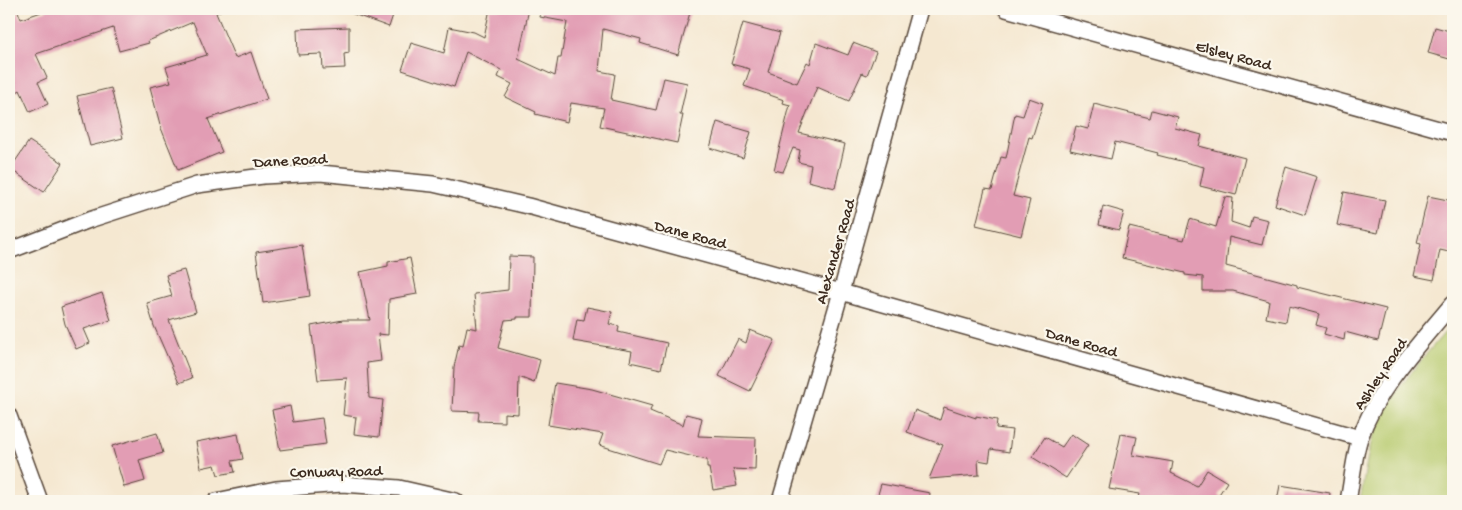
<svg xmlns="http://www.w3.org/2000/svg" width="1462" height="510" font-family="'Gochi Hand',sans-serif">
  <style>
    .green { fill: #b8cb6f; stroke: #7a7a46 }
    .building { fill: #e29db4 }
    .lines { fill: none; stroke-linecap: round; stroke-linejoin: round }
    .minor-casing { stroke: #574639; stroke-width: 18 }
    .minor { stroke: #fff; stroke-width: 15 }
    .labels { text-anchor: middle; stroke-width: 4.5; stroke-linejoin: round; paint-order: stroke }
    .street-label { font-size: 16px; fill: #3b2a1e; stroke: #fbf7ec }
  </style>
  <rect width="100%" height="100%" fill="#fbf7ec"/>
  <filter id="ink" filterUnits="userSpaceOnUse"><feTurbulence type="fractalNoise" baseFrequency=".02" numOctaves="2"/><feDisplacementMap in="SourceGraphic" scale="10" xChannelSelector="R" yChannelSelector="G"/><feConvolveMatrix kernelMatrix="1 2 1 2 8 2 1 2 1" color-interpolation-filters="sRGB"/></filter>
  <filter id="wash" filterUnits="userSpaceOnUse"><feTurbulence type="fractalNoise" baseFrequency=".0096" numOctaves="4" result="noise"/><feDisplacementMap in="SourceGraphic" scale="20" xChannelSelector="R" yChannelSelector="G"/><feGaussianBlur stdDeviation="1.12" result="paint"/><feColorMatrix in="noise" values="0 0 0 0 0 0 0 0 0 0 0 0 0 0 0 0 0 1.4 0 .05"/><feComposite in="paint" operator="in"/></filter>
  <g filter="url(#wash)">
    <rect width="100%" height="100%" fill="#f5e8d1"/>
    <path class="green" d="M1453,323v178h-93c4,-20 6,-41 12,-61 14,-43 52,-83 81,-117z"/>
    <g id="blocks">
      <path class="building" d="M9,9h8l4,10 29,-10h174l-8,4 19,45 16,-6 16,47 -59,20 14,33 -44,18 -17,-42 -11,-41 21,-5 -5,-15 41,-12 -14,-33 -45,19 1,2 -30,8 -6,-23 -77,26 11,24 -9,4 10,22 -18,8 -10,-22 -3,2 -8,-17z
        M345,9h50l-6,18 -44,-16z
        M490,9h39l-11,50 37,17 3,-18h3l6,-36 -27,-5 1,-8h150l-13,46 -38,-12 1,-4 -38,-10 -4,42 16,3 -4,26 45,10 8,-32 23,5 -7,32h3l-6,28 -77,-17 4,-18 -33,-5 -4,19 -32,-8 1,-2 -31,-15 7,-13 -14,-7 3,-7 -35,-18 -12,35 -52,-17 9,-27 33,10 5,-26 25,5 10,5z
        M743,23l37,10 -12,39 29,11 10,-21 3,2 6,-21 32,12 5,-12 23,9 -9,23 -5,-2 -13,28 -32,-14 -18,46 46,11 -10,44 -27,-7 3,-16 -13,-3 2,-12 -7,-2 -10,24 -9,-2 16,-65 -7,-2 1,-3 -40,-14 6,-17 -19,-5z
        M349,27v26l-5,1 1,14 -22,1 -1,-15 -24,1 -1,-26z
        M1435,27l18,5v28l-25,-7z
        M111,88l12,50 -33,8 -13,-50z
        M1029,98l14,5 -11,35 -3,-1 -16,59 17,4 -9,36 -45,-11 9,-36 7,1 9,-33 5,1 9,-44 8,2z
        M1094,104l56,14 2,-8 26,7 -3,11 27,7 -3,11 46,12 -9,37 -36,-9 4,-19 -47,-12 1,-2 -43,-11 -4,17 -41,-9 6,-24 12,3z
        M717,122l34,10 -8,26 -33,-10z
        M29,141l34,22 -19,29 -34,-23z
        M1286,167l31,10 -12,38 -30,-10z
        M1344,192l41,8 -7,33 -41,-8z
        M1428,196l25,5v52l-13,-3 -6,30 -20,-4 7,-32 -4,-1z
        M1225,197l8,1 -2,24 18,6 3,-12 16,4 -6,25 -33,-8 -3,29 71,19v2l89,22 -8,32 -33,-9 -1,8 -20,-6 2,-6 -10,-3 3,-11 -30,-8 -3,16 -20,-4 3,-17 -36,-10h-30v-14l-18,-2v-2l-63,-15 7,-31 55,13 6,-21 26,8z
        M1103,206l21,6 -5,18 -20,-5z
        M302,245l8,51 -47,7 -7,-51z
        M509,256l24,1 -1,60h-15v2l-12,1 -7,28 42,12 -6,23 -15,-6 -1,37 -14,-1v9l-26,-1 1,-9 -27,-1 2,-44 5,-22 4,1 4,-19 10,2 -3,-35 34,-4z
        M410,258l7,36 -28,5 -1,36 -10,-1 3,27 -14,2 2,35 14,2 -4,37 -25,-3 2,-17 -13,-2 4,-37 -29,2 -7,-54 32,-6h27l-10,-48 28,-6v-4z
        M184,270l12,42 -27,8 23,58 -13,5 -25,-57 -7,-23 25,-7 -6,-21z
        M102,293l9,27 -27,9 6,14 -14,6 -11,-25 -4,-17z
        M587,307l25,5 -3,12 10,2 -1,6 49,11 -6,26 -31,-7 2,-11 -59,-10 4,-22 7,1z
        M750,330l25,10 -25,51 -31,-15 19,-37 8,4z
        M555,383l37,6 60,17 -2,5 33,14 3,-11 16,4 -4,18 58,2 -1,32 -22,-1 4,17 -24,4 -4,-22h-2v-8l-42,-10 -6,14 -60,-19 4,-11 -55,-9z
        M290,406l3,16 29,-4 4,26 -46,6 -8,-40z
        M944,407l32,11v-2l21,4 -1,8 16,2 -3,22 -18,-3 -2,13 -11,-2 1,15 -50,4 14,-34 -36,-13 8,-22 25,10z
        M157,433l6,20 -24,7 6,21 -21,6 -12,-41z
        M238,434l5,25 -11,2 3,11 -17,3 -3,-10 -14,3 -5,-26z
        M1071,434l17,11 -22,33 -34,-21 13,-20 17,10z
        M1121,434l16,3 -4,18 40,7 -2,11 26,13 10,-16 20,12 -9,14 9,5h-89l2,-7 -31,-5z
        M881,484l49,9 -1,8h-53z
        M1280,485l50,8 -1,8h-52z"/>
    </g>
  </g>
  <g filter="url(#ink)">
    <use href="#blocks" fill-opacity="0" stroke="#574639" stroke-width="1"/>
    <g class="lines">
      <g class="minor-casing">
        <path id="minor" d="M1006,9l447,124
          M9,251l80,-31 108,-35 66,-9 57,-3 113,11 95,22 313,86 519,146
          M9,416l31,85
          M216,501l60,-12 66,-5 57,4 57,13
          M780,501l61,-209 79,-283
          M1348,501c4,-20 6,-45 12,-63 17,-50 60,-95 93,-135"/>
      </g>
      <use href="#minor" class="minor"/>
    </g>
  </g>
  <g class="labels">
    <g class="street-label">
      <text transform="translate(1234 54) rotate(15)" y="6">Elsley Road</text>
      <text transform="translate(290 159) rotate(-3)" y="6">Dane Road</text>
      <text transform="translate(691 233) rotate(15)" y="6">Dane Road</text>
      <text transform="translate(834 251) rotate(-74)" y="6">Alexander Road</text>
      <text transform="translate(1082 341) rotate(16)" y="6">Dane Road</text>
      <text transform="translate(1379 373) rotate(-56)" y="6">Ashley Road</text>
      <text transform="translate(336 470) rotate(-1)" y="6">Conway Road</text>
    </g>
  </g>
  <rect width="1462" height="510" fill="none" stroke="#fbf7ec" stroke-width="30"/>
</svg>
